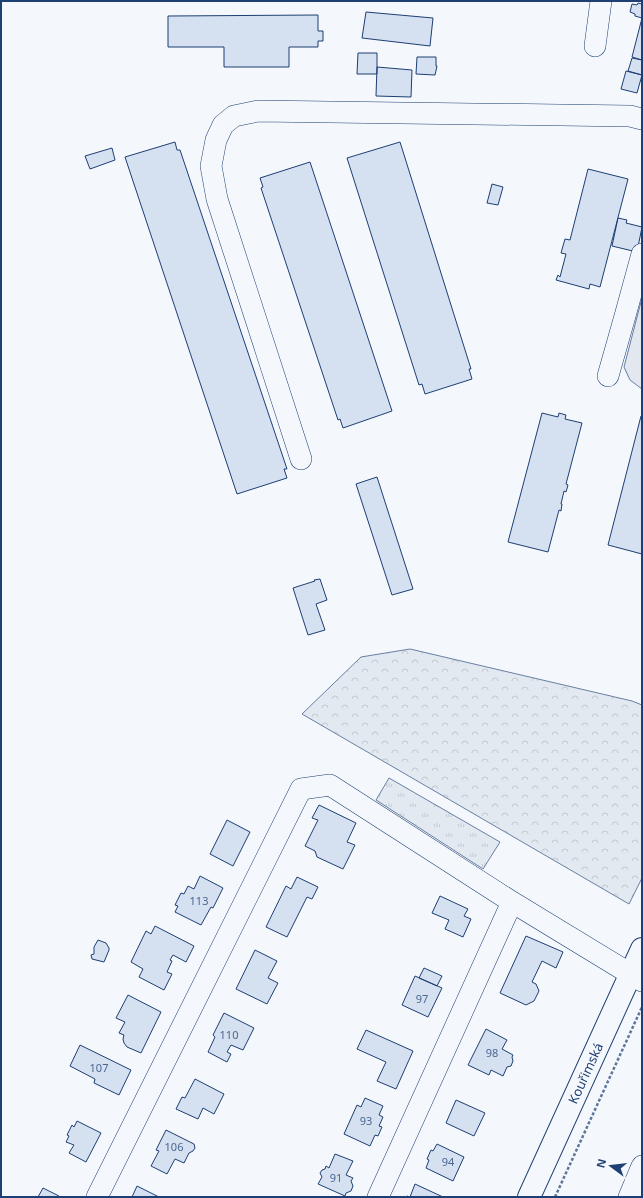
<svg xmlns="http://www.w3.org/2000/svg" width="643" height="1198" font-family="'Noto Sans',sans-serif">
  <style>
    .forest { fill: url(#forest-crowns); stroke: #687fa3 }
    .park { fill: url(#park-tufts); stroke: #687fa3 }
    .parking { fill: #e3e8f0; stroke: #687fa3 }
    .building { fill: #d5e0f0; stroke: #1d3f73 }
    .lines { fill: none; stroke-linecap: round; stroke-linejoin: round }
    .minor-casing { stroke: #1d3f73; stroke-width: 22 }
    .major-casing { stroke: #1d3f73; stroke-width: 24 }
    .path { stroke: #5e769c; stroke-width: 2.5; stroke-dasharray: 3 2; stroke-linecap: butt }
    .minor { stroke: #f4f7fb; stroke-width: 21 }
    .major { stroke: #f4f7fb; stroke-width: 22 }
    .labels { text-anchor: middle; stroke-width: 3; stroke-linejoin: round; paint-order: stroke }
    .number-label { font-size: 11px; fill: #4b6792 }
    .street-label { font-size: 13px; fill: #1d3f73; stroke: #f4f7fb }
  </style>
  <defs>
    <pattern id="forest-crowns" width="20" height="18" patternUnits="userSpaceOnUse"><rect width="20" height="18" fill="#e3e9f0"/><path d="M2 6a3 3 0 1 1 6 0M12 15a3 3 0 1 1 6 0" fill="none" stroke="#c2c9d1"/></pattern>
    <pattern id="park-tufts" width="24" height="20" patternUnits="userSpaceOnUse"><rect width="24" height="20" fill="#e3e9f0"/><path d="M3 7l-1-3M5 7V3M7 7l1-3M15 17l-1-3M17 17v-4M19 17l1-3" fill="none" stroke="#c2c9d1"/></pattern>
  </defs>
  <rect width="100%" height="100%" fill="#f4f7fb"/>
  <path class="forest" d="M410,649l222,52 10,4v173l-13,26 -327,-190 59,-57z"/>
  <path class="park" d="M389,778l111,64 -17,27 -107,-69z"/>
  <path class="parking" d="M642,298v91l-12,-9 -6,-13z"/>
  <path class="building" d="M638,3l4,1v56l-10,-3 10,-39 -7,-2v-2l-5,-2 2,-8 5,1z
    M366,12l67,6 -3,28 -68,-8z
    M318,15v16h5v10h-5v6h-29v20h-65v-20h-56v-31z
    M358,53h19v21h-20z
    M417,57h19v9h1l-2,9 -19,-1z
    M632,58l10,2v15l-14,-4z
    M377,67l35,3 -1,27 -35,-1z
    M626,71l16,4 -5,18 -16,-4z
    M175,142l2,8h3l107,319h-3l3,9 -50,16 -112,-337z
    M400,142l71,227h-2l3,10 -47,15 -3,-10 -3,1 -72,-227z
    M112,148l3,12 -25,9 -5,-13z
    M310,162l82,249 -49,17 -3,-9 -2,1 -77,-232 2,-1 -3,-9z
    M588,169l40,10 -28,108 -10,-3 -1,5 -33,-9 2,-5 2,2 6,-23 -5,-1 4,-14 5,1z
    M492,184l11,3 -5,18 -11,-2z
    M618,218l9,2 -1,3 16,4 -5,25 -25,-6z
    M542,413l16,4 1,-4 7,2 -1,4 17,4 -16,61 2,1 -2,7 -2,-1 -3,13h1l-1,7 -2,-1 -11,42 -40,-10z
    M641,416h1v138l-34,-9z
    M377,477l36,112 -21,6 -36,-111z
    M320,579l7,21 -11,4 9,26 -17,5 -15,-47 22,-7 -1,-1z
    M319,805l37,18 -9,19 8,3 -12,24 -26,-12 -2,-6 -10,-5 13,-26 -6,-2z
    M227,820l23,12 -17,34 -23,-12z
    M200,876l23,12 -10,20 -2,-1 -10,18 -26,-13 3,-6 -3,-1 6,-12 3,1 4,-8 6,3z
    M297,877l21,10 -6,12 -5,-2 -20,40 -21,-10 20,-41 5,3z
    M440,896l28,13 -4,7 7,3 -8,18 -18,-8 4,-9 -17,-7z
    M155,926l39,20 -8,16 -13,-7 -3,5 2,1 -5,11 5,2 -8,16 -25,-13 4,-8 -12,-7 15,-31 5,3z
    M526,936l37,16 -7,16 -14,-7 -10,21 4,2 3,7 -5,10 -8,4 -26,-12z
    M98,940l8,3 3,5v2l-5,12 -12,-3 -1,-4 3,-1v-7z
    M255,950l22,11 -9,17 10,5 -11,21 -31,-15z
    M424,968l18,8 -5,10 -18,-8z
    M415,976l27,12 -14,29 -26,-12z
    M128,995l33,17 -20,41 -14,-6 -3,-4 -1,-4 1,-4 -5,-2 6,-11 -9,-4z
    M224,1013l30,15 -11,22 -12,-5 -4,7 4,2 -4,8 -19,-10 7,-15 -2,-2z
    M486,1029l21,11 -5,9 11,6 -1,2 1,4 -2,5 -4,1 -4,9 -12,-6 -2,5 -21,-10z
    M366,1030l47,21 -17,38 -19,-8 9,-19 -29,-13z
    M80,1045l51,25 -12,25 -25,-12 1,-4 -25,-13z
    M195,1079l29,15 -10,20 -11,-6 -5,11 -22,-10 6,-12 3,1z
    M365,1098l18,8 -4,9 4,2 -4,9 3,1 -4,9 -3,-1 -5,11 -26,-12 13,-29 4,2z
    M456,1100l29,13 -11,23 -28,-13z
    M77,1121l24,12 -15,29 -17,-9 5,-8 -8,-3 3,-6 -2,-1 5,-10 2,2z
    M166,1130l28,14 1,4 -2,3 -4,2 -5,10 -9,-4 -8,15 -16,-8 8,-15 -3,-1z
    M437,1144l27,13 -11,24 -27,-13 3,-8 -2,-1 4,-9 2,1z
    M335,1154l18,7 -7,14 7,3 -2,3 2,5 -2,5 -5,2 -1,3 -27,-12 4,-7 -2,-4 2,-3 3,-1 1,-3 3,2z
    M415,1184l28,13h-36v-1l3,1z
    M137,1186l22,11h-27z
    M43,1188l16,8 -1,1h-20z"/>
  <g class="lines">
    <g class="minor-casing">
      <path id="minor" d="M595,46l6,-45
        M608,376l17,-60 17,-62
        M301,459l-84,-260 -6,-33 5,-26 7,-15 11,-9 24,-5 372,5 12,3
        M97,1197l204,-408 29,-4 182,117 130,79
        M378,1197l134,-295
        M629,1197l13,-31"/>
    </g>
    <g class="major-casing">
      <g id="major">
        <path id="s1" d="M529,1197l113,-248"/>
      </g>
    </g>
    <path class="path" d="M555,1197l87,-190"/>
    <use href="#minor" class="minor"/>
    <use href="#major" class="major"/>
  </g>
  <g class="labels">
    <g class="number-label">
      <text x="199" y="905">113</text>
      <text x="422" y="1003">97</text>
      <text x="229" y="1039">110</text>
      <text x="492" y="1057">98</text>
      <text x="99" y="1072">107</text>
      <text x="366" y="1125">93</text>
      <text x="174" y="1151">106</text>
      <text x="448" y="1166">94</text>
      <text x="336" y="1182">91</text>
    </g>
    <g class="street-label">
      <text dy="5" stroke="none"><textPath href="#s1" startOffset="136">Kouřimská</textPath></text>
    </g>
  </g>
  <rect width="643" height="1198" fill="none" stroke="#1d3f73" stroke-width="4"/>
  <g transform="translate(611 1166) rotate(285)" stroke="#f4f7fb" stroke-width="3" paint-order="stroke">
  <path d="M0-3L7 15L0 10L-7 15Z" fill="#1d3f73"/>
  <text y="-6" font-size="11" font-weight="bold" text-anchor="middle" fill="#1d3f73">N</text>
  </g>
</svg>
